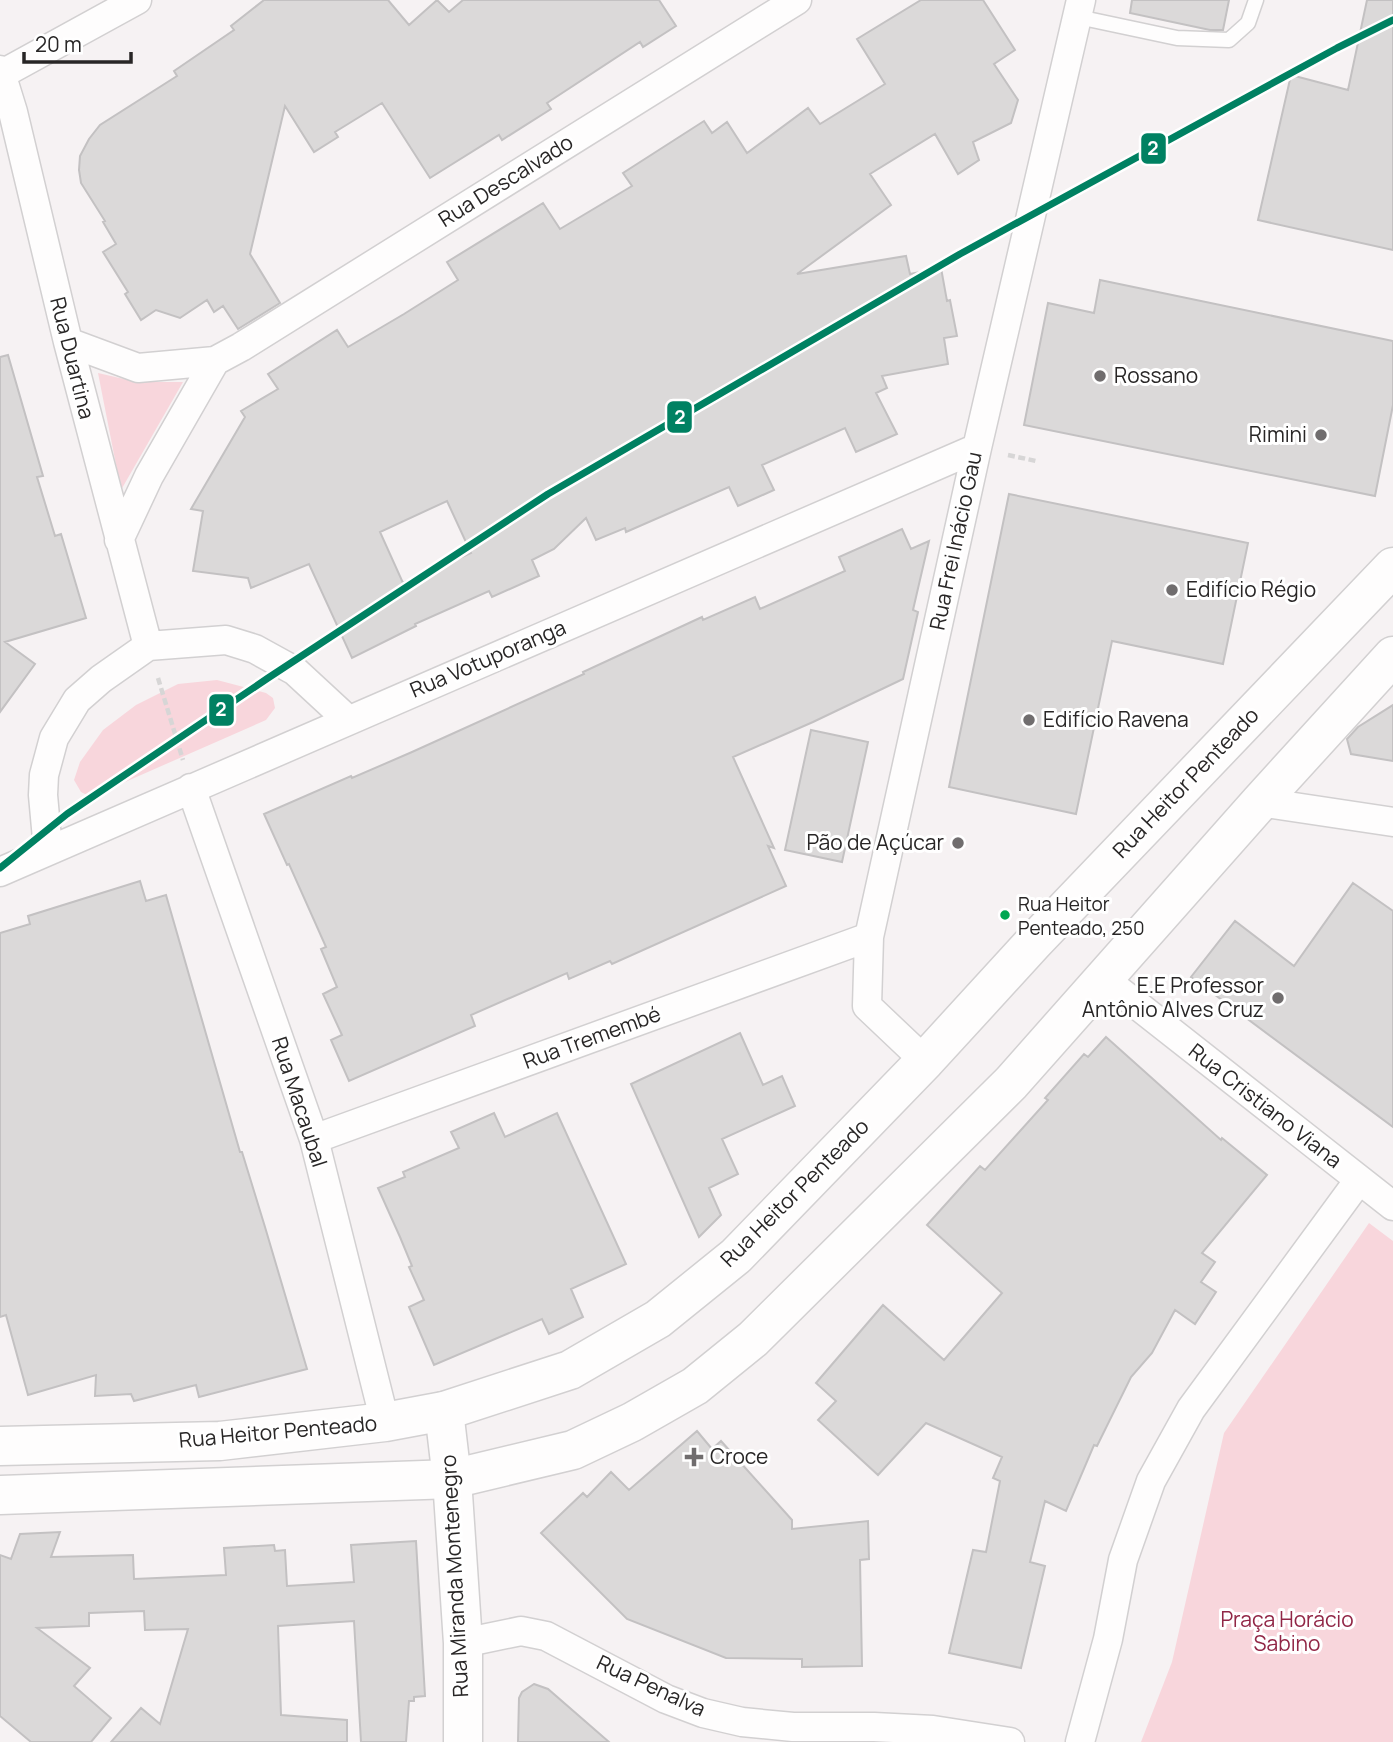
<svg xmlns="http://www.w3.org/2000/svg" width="1393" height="1742" font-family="Manrope,sans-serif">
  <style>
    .green { fill: #f8d6dc }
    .building { fill: #dbd9d9; stroke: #c3c1c2; stroke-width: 2; fill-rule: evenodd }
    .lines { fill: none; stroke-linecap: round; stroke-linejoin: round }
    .lane-casing { stroke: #d2d0d1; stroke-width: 17 }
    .street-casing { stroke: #d2d0d1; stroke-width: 31 }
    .secondary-casing { stroke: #d2d0d1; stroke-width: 41 }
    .primary-casing { stroke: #d2d0d1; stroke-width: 41 }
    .path { stroke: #d7d6d6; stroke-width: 4.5; stroke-dasharray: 7 3.5; stroke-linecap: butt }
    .lane { stroke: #fefdfd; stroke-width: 14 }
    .street { stroke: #fefdfd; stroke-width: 28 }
    .secondary { stroke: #fefdfd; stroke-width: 38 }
    .primary { stroke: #fefdfd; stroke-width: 38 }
    .metro-1-casing { stroke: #fff; stroke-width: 12 }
    .metro-1 { stroke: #008162; stroke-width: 7 }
    .poi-dot { fill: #706d6e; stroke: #fff; stroke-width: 2.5 }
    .bus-dot { fill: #00a651; stroke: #fff; stroke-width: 2.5 }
    .labels { text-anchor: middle; stroke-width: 6; stroke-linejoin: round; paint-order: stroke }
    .bus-label { font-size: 19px; fill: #282626; stroke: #fff; text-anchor: start }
    .street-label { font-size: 21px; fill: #282626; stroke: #fff }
    .poi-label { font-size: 21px; fill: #282626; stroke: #fff; text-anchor: start }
    .park-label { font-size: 21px; fill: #912646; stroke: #fff }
    .line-badge { stroke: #fff; stroke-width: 2.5 }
    .badge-label { font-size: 19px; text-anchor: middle; font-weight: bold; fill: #fff }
  </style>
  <rect width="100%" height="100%" fill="#f6f2f3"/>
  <path class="green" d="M98,373l39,9h46l-62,108z
    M217,680l49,13 7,5 2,10 -9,12 -175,77 -10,-5 -7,-12 6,-18 23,-32 33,-25 42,-21z
    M1369,1223l24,18v501h-252l31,-80 52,-229z"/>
  <path class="building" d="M264,0h124l21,25 28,-25 12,12 14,-12h196l17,26 -33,21 -3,-5 -93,61 4,6 -49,31 -3,-5 -69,43 -48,-75 -47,29 3,5 -24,15 -29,-46 -35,148 30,49 -42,26 -15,-23 -9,6 -7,-12 -27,18 -24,-8 -15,10 -16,-26 3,-2 -25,-40 13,-8 -13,-22 2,-1 -24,-38 -2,-13 1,-14 9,-17 11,-14 77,-49 -3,-5 60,-41 -3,-4z
    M921,0h62l32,50 -21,14 24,36 -7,23 -38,19 6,18 -21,14 -23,-40 -65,40 21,31 -94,69 109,-18 4,18 31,-6 6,33 3,-1 7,36 -13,2 4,26 -66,12 5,12 -11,5 21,41 -41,18 -11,-24 -83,37 12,25 -36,16 -9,-19 -103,45 -1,-4 -29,12 -10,-22 -32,31 -22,11 7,16 -47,21 -3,-6 -74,33 1,2 -64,32 -43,-94 -58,24 -3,-10 -55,-7 10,-60 -12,-2 54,-92 -4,-6 37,-22 -10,-15 69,-44 11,17 56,-33 54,-34 -11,-18 96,-59 17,26 72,-43 -9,-13 81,-52 8,12 15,-11 20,31 61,-45 12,16 65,-40 -28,-45zM447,501l24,52 -68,30 -23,-51z
    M1132,0h97l-6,30h-13l-80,-17z
    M1367,0h26v250l-135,-30 33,-145 57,15z
    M1100,280l293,61v64l-18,91 -351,-71 24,-122 46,10z
    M8,355l35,121 -6,1 18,59 6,-2 25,84 -81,24 30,22 -35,48v-355z
    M1009,494l239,49 -25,121 -111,-23 -36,173 -127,-27z
    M902,529l9,20 18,-8 -16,69 5,2 -15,67 -90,43 -80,35 41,91 -6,-2 18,40 -174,78 -2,-3 -41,18 -2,-6 -96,42 4,11 -126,55 -18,-41 11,-5 -19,-41 14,-7 -16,-38 5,-2 -37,-83 -2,1 -23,-51 87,-38 1,2 60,-26 172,-78 -1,-2 119,-55 1,3 52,-23 5,12 85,-38 -6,-14z
    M1393,705v56l-42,-7 -4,-15 11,-12z
    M811,730l57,12 -26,120 -57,-12z
    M140,881l6,20 20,-6 74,257h2l23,75 42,142 -108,28 -3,-12 -62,16 -3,-7 -36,2 1,-21 -68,20 -22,-80 -6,2v-384l30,-9 -2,-8z
    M1353,883l40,28v216l-202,-150 44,-56 59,45z
    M740,1033l23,52 19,-9 13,30 -73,33 16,35 -29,14 12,27 -22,22 -68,-153z
    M1106,1037l115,103 1,-2 45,37 -65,78 13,9 -14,20 15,10 -21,32 -20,-14 -23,43 -21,24 -34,69 -3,-1 -28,66 -21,-10 -15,61 15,4 -24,102 -72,-15 24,-103 13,2 14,-71 -7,-3 9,-21 -76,-34 -48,52 -60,-55 18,-19 -20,-18 67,-78 61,55 58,-67 -75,-68 53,-59 5,4 63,-70 -3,-2 39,-44 4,3z
    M494,1113l11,24 52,-24 69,151 -55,25 12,28 -34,17 -7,-15 -108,46 -25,-58 15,-7 -15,-33 3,-1 -12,-29 -22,-49 27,-11 -2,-5 56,-24 -8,-16z
    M697,1431l15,18 9,-8 71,79v9l76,-8 1,38 -9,1 2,106 -60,1v-8l-76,-1 -99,-39 -86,-86 42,-40 4,4 24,-25 18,18z
    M60,1532l-9,25 82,-2 1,24 92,-4 -2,-27 50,-3 1,6 10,-1 2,36 67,-4 -3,-37 65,-4 9,155 -11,1v4h-5l-3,41h-45l-7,-121 -76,5 3,89 66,5v22h-236l30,-34 19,16 28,-95 -43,1 -1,-19 -55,2v13l-52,2 53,40 -16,18 37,32 -20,24h-60l-31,-26v-161l11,4 9,-25z
    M534,1684l14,5 61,53h-91l1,-44 3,-6z"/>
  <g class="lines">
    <g class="lane-casing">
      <path id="lane" d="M1078,17l99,21 52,2 19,-17 8,-23"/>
    </g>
    <g class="street-casing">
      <path id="street" d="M0,70l13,42 55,230 80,304
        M2,74l135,-74
        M68,342l70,26 77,-7 26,-14 556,-347
        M119,540l30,-64 66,-115
        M191,788l123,351 71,283
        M1260,802l133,20
        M48,850l-5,-55 1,-20 10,-37 23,-38 24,-21 47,-33 78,-6 29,9 40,22 53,49
        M0,872l977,-424
        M1104,979l289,227
        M925,1061l-58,-55 2,-69 108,-489 104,-448
        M314,1139l555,-202
        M463,1643l58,-12 25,5 120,63 37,14 39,9 51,5h81l59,3 77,12
        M1080,1742l28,-103 15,-79 28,-79 40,-72 168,-229"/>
    </g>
    <g class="secondary-casing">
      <path id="secondary" d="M444,1411l8,68 11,164v99"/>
    </g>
    <g class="primary-casing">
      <path id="primary" d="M0,1446l220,-5 165,-19 59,-11 126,-41 88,-51 78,-63 189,-195 109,-119 359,-375
        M0,1495l452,-16 121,-29 59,-28 63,-36 58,-47 258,-256 249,-281 133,-146"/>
    </g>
    <path class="path" d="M1008,455l28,6
      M158,678l25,82"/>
    <use href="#lane" class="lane"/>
    <use href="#street" class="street"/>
    <use href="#secondary" class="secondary"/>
    <use href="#primary" class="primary"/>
    <g class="metro-1-casing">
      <path id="metro-1" d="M0,868l67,-54 201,-136 280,-184 412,-240 377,-206 56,-28"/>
    </g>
    <use href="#metro-1" class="metro-1"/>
  </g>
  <g class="poi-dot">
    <circle cx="1100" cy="376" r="7"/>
    <circle cx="1321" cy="435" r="7"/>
    <circle cx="1172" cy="590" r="7"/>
    <circle cx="1029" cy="720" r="7"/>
    <circle cx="958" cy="843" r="7"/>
    <circle cx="1278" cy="998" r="7"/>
    <path d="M690.5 1446.5h7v7h7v7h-7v7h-7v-7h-7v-7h7z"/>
  </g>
  <circle class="bus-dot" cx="1005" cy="915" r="6"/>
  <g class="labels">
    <g class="bus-label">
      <text x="1018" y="911">Rua Heitor<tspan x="1018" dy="24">Penteado, 250</tspan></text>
    </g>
    <g class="street-label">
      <text transform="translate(506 181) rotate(-32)" y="7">Rua Descalvado</text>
      <text transform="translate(72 358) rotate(76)" y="7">Rua Duartina</text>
      <text transform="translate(956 541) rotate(-78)" y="7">Rua Frei Inácio Gau</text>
      <text transform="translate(488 659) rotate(-23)" y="7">Rua Votuporanga</text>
      <text transform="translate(1186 783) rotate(-46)" y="7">Rua Heitor Penteado</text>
      <text transform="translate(592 1038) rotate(-20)" y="7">Rua Tremembé</text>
      <text transform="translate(299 1102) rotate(72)" y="7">Rua Macaubal</text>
      <text transform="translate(1265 1106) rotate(38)" y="7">Rua Cristiano Viana</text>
      <text transform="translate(795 1193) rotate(-45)" y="7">Rua Heitor Penteado</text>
      <text transform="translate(278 1432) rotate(-5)" y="7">Rua Heitor Penteado</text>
      <text transform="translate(455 1576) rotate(-93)" y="7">Rua Miranda Montenegro</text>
      <text transform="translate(651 1686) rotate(25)" y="7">Rua Penalva</text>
    </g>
    <g class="poi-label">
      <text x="1114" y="383">Rossano</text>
      <text x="1307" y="442" text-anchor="end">Rimini</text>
      <text x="1186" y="597">Edifício Régio</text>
      <text x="1043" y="727">Edifício Ravena</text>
      <text x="944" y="850" text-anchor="end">Pão de Açúcar</text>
      <text x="1264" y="993" text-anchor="end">E.E Professor<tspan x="1264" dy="24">Antônio Alves Cruz</tspan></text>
      <text x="710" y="1464">Croce</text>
    </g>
    <g class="park-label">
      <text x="1287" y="1627">Praça Horácio<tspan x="1287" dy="24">Sabino</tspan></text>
    </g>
  </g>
  <g class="line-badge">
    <rect x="1140" y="132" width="27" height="33" rx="7" fill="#008162"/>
    <rect x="666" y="400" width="27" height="34" rx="7" fill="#008162"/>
    <rect x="208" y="693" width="27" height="34" rx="7" fill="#008162"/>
  </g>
  <g class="badge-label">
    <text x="1153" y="155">2</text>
    <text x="680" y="424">2</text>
    <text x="221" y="716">2</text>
  </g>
  <path d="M24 52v10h107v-10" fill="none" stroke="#282626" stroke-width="3.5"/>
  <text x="35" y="52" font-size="21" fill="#282626" stroke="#ffffff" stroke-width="5" paint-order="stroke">20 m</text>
</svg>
